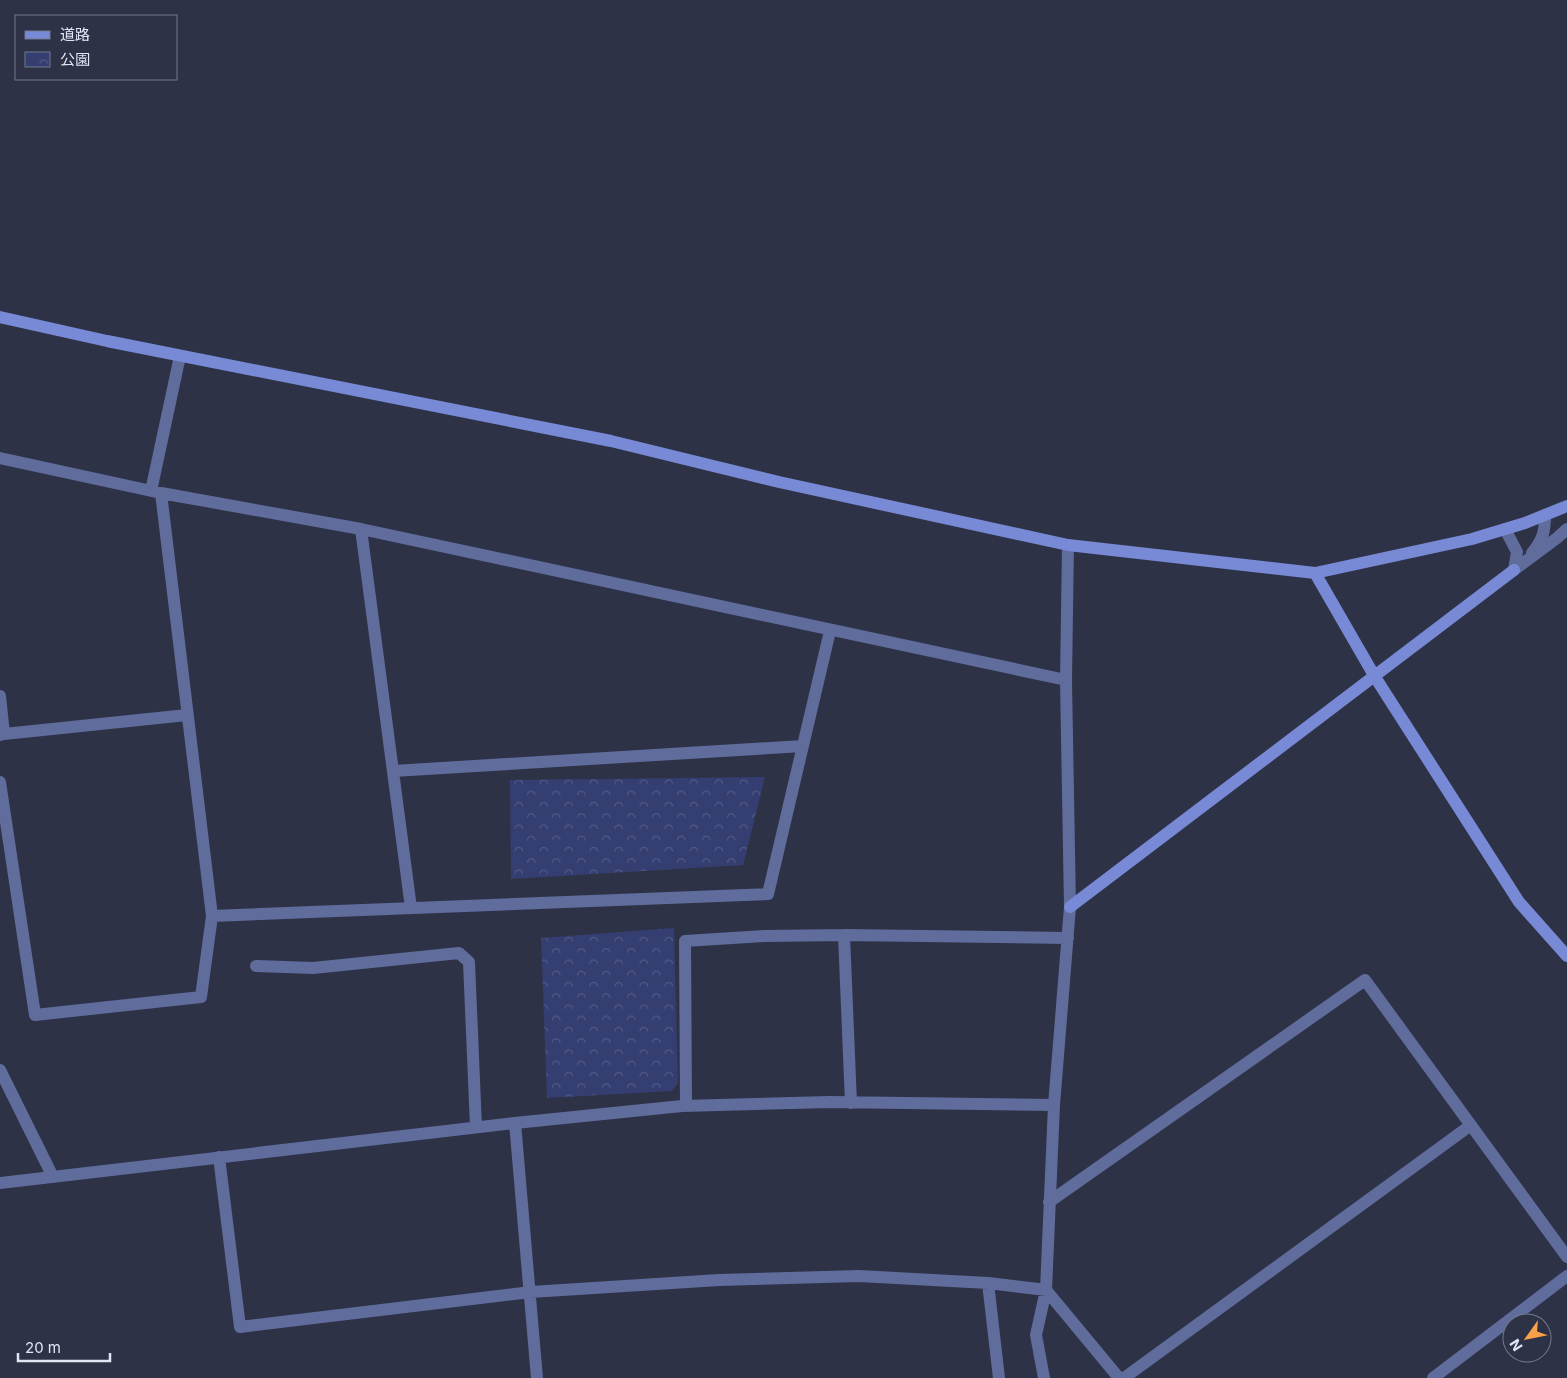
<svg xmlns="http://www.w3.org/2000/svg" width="1567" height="1378" font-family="Inter,'Noto Sans JP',sans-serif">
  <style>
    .park { fill: url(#park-crowns) }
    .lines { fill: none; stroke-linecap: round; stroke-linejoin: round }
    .street { stroke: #606c9c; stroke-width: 12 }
    .secondary { stroke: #788ad6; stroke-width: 12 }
  </style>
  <defs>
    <pattern id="park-crowns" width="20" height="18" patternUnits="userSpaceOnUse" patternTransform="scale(1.25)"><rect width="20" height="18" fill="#343e71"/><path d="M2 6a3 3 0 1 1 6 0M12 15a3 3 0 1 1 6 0" fill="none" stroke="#515a86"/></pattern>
  </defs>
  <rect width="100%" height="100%" fill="#2d3247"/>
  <path class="park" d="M765,777l-22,88 -232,14 -1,-99z
    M674,928l4,155 -6,8 -125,7 -6,-160z"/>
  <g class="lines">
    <path class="street" d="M0,458l161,35 200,36 705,151
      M151,491l29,-135
      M361,529l50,379
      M1505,529l12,23 -3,18
      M1532,553c11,-14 13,-21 13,-38
      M1514,570l43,-32 10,-9
      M0,696l4,38 -4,1
      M4,734l183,-19
      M393,771l410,-25
      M0,782l35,233 166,-18 11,-81 -51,-423
      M212,916l556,-22 62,-263
      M844,935l7,168
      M256,966l57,2 146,-15 10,9 7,165
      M0,1070l53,107
      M686,1106l-1,-165 80,-5 79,-1 224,3
      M515,1123l22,255
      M219,1157l21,170 291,-35 188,-12 140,-4 129,7 58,7 73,88
      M0,1183l515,-60 167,-17 148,-4 224,3
      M1049,1202l316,-222 202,277
      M988,1283l11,95
      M1044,1378l-8,-43 10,-45 8,-185 16,-198 -4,-227 2,-135
      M1124,1378l347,-253
      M1433,1378l134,-102"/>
    <path class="secondary" d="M0,317l107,24 504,100 168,41 289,63 247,28 157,-34 53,-16 42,-17
      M1315,573l60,104 144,225 48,54
      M1070,907l444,-337"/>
  </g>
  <rect x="15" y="15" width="162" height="65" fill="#2d3247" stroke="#757a8c"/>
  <rect x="25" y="31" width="25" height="8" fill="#788ad6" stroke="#757a8c"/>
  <text x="60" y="40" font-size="15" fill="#e2e6f4">道路</text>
  <rect x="25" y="52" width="25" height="15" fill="url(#park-crowns)" stroke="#757a8c"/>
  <text x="60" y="65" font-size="15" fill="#e2e6f4">公園</text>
  <g transform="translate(1527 1338) rotate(237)"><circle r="24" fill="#2d3247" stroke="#757a8c"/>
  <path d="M0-4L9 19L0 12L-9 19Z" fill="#f7a149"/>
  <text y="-8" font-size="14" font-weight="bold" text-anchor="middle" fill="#e2e6f4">N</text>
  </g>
  <path d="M18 1353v8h92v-8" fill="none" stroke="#e2e6f4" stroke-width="2.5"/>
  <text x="25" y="1353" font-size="15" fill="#e2e6f4" stroke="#2d3247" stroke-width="4" paint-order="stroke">20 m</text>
</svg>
